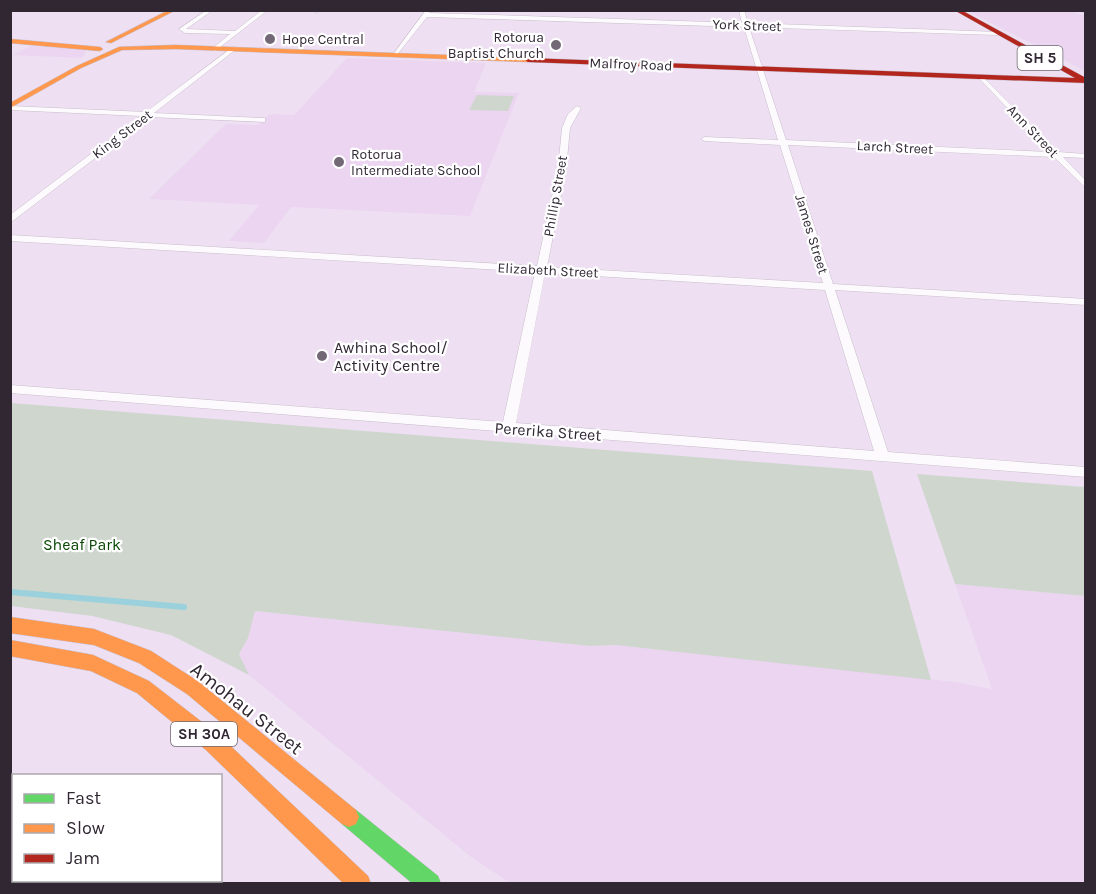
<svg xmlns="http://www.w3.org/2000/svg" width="1096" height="894" font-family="Karla,sans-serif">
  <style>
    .built { fill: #ebd5f1 }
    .green { fill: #ced6ce }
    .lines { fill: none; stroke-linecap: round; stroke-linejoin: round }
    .stream { stroke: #9ad1dc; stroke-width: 6 }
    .street-casing { stroke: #c8becb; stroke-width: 1 }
    .fast-casing { stroke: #c8becb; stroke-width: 1 }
    .slow-casing { stroke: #c8becb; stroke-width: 1 }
    .jam-casing { stroke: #c8becb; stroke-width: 1 }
    .street { fill: #fcfafd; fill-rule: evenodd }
    .fast { fill: #63d668; fill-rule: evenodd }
    .slow { fill: #ff974d; fill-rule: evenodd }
    .jam { fill: #b3261e; fill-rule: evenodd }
    .poi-dot { fill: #726876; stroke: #fff; stroke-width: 2 }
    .labels { text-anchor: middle; stroke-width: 4.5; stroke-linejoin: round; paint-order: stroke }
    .far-street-label { font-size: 14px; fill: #302733; stroke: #fff }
    .far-poi-label { font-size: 14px; fill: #302733; stroke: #fff; text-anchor: start }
    .shield { fill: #fff; stroke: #6e6870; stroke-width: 1.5 }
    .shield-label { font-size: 15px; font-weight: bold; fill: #302733 }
    .poi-label { font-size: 16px; fill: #302733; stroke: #fff; text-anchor: start }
    .street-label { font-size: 16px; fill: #302733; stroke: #fff }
    .park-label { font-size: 16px; fill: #094703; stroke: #fff }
    .near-street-label { font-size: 20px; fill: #302733; stroke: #fff }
  </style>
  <rect width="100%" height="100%" fill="#eee0f2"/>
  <path class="built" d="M968,11h103l14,5v55z
    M31,46l55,3 -1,6 -4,3 -69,-3z
    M347,58l139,5 -12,29 45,1 -49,123 -179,-9 -27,36 -35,-2 30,-36 -110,-6 77,-75 32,1 11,-11 25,1z
    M955,584l130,12v287h-575l-39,-26 -222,-182 -10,-21 9,-16 7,-27 335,35 26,-1 339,37 37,7z"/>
  <path class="green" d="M477,95l37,1 -6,15 -39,-1z
    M11,403l861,68 59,209 -315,-35 -26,1 -335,-35 -7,27 -9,16 10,21 -78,-40 -79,-19 -81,-10z
    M917,474l168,13v109l-130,-12z"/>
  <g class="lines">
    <path class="stream" d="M10,592l174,15"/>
    <g class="street-casing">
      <path id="street" d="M207,10h6l-27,19 49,2 27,-21h6l-53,41 -2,-3 17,-14 -45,-1 -6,-4z
        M314,10h6v1l-3,2z
        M426,10h5l-2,3 313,10 -3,-13h5l4,13 251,9 -2,3 -248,-8 37,113 263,12 -70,-74 2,-3 77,77 28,2v4l-23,-1 23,24v7l-32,-31 -266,-12 45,139 253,15v6l-251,-15 53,162 198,15v10l-1076,-84v-8l493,37 32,-150 -525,-31v-6l527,31 21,-97 4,-41 6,-14 9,-8 4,2 -11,20 -4,41 -19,98 276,16 -43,-138 -75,-4 -4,-2 4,-2 73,3 -34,-113 -317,-10 -31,39h-4zM545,273l280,17 49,161 -358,-28z
        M1079,10h7v3l-7,-2z
        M233,47l2,3 -81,63 108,5h3v4l-116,-5 -139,106v-8l131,-99 -131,-6v-4l136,6z"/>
    </g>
    <g class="fast-casing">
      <path id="fast" d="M349,807l7,3 82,66 3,8h-28l-71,-60 -3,-7 3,-7z"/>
    </g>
    <g class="slow-casing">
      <path id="slow" d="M169,10h7l-65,33 -5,-1z
        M10,39l90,8 3,2 -3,2 -90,-8z
        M176,45l352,13 3,2 -3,2 -352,-13 -54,1 -41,18 -71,40v-5l67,-37 42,-19z
        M10,617l84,12 57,22 48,31 157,128 3,7 -3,7 -7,3 -7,-3 -155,-130 -48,-31 -45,-18 -84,-12z
        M10,640l83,15 56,26 71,55 148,140 3,8h-27l-138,-134 -69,-57 -46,-22 -81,-15z"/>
    </g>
    <g class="jam-casing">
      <path id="jam" d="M961,10l125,68v5l-558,-21 -3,-2 3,-2 547,20 -121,-68z"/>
    </g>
    <use href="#street" class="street"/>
    <use href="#fast" class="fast"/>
    <use href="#slow" class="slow"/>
    <use href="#jam" class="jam"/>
  </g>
  <g class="poi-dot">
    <circle cx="270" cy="39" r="6"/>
    <circle cx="556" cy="45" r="6"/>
    <circle cx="339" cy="162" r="6"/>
    <circle cx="322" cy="356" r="6"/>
  </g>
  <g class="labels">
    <g class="far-street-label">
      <text transform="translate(747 25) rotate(2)" y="5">York Street</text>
      <text transform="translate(631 64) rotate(2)" y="5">Malfroy Road</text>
      <text transform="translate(1033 131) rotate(46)" y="5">Ann Street</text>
      <text transform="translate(122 134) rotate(-37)" y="5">King Street</text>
      <text transform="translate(895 147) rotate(3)" y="5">Larch Street</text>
      <text transform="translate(555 196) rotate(-80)" y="5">Phillip Street</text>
      <text transform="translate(812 234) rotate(73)" y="5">James Street</text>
      <text transform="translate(548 270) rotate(3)" y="5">Elizabeth Street</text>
    </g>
    <g class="far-poi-label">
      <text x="544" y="42" text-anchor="end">Rotorua<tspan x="544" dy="16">Baptist Church</tspan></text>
      <text x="282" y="44">Hope Central</text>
      <text x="351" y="159">Rotorua<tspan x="351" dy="16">Intermediate School</tspan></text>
    </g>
    <g class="shield">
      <rect x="1017.5" y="46" width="45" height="24" rx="4.5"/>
      <rect x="171" y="722" width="66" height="24" rx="4.5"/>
    </g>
    <g class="shield-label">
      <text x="1040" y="63">SH 5</text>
      <text x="204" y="739">SH 30A</text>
    </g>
    <g class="poi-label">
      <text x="334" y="353">Awhina School/<tspan x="334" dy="18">Activity Centre</tspan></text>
    </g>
    <g class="street-label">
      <text transform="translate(548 431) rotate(4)" y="6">Pererika Street</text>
    </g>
    <g class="park-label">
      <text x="82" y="550">Sheaf Park</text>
    </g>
    <g class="near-street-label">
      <text transform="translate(247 708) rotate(38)" y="7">Amohau Street</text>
    </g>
  </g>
  <rect width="1096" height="894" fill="none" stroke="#302733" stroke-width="24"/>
  <rect x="12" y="774" width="210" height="108" fill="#ffffff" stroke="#aca9ad" stroke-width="1.5"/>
  <rect x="24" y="794" width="30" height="9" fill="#63d668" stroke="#aca9ad" stroke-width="1.5"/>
  <text x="66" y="804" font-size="18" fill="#302733">Fast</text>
  <rect x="24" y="824" width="30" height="9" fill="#ff974d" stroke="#aca9ad" stroke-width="1.5"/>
  <text x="66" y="834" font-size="18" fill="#302733">Slow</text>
  <rect x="24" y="854" width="30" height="9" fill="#b3261e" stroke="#aca9ad" stroke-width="1.5"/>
  <text x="66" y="864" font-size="18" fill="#302733">Jam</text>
</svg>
